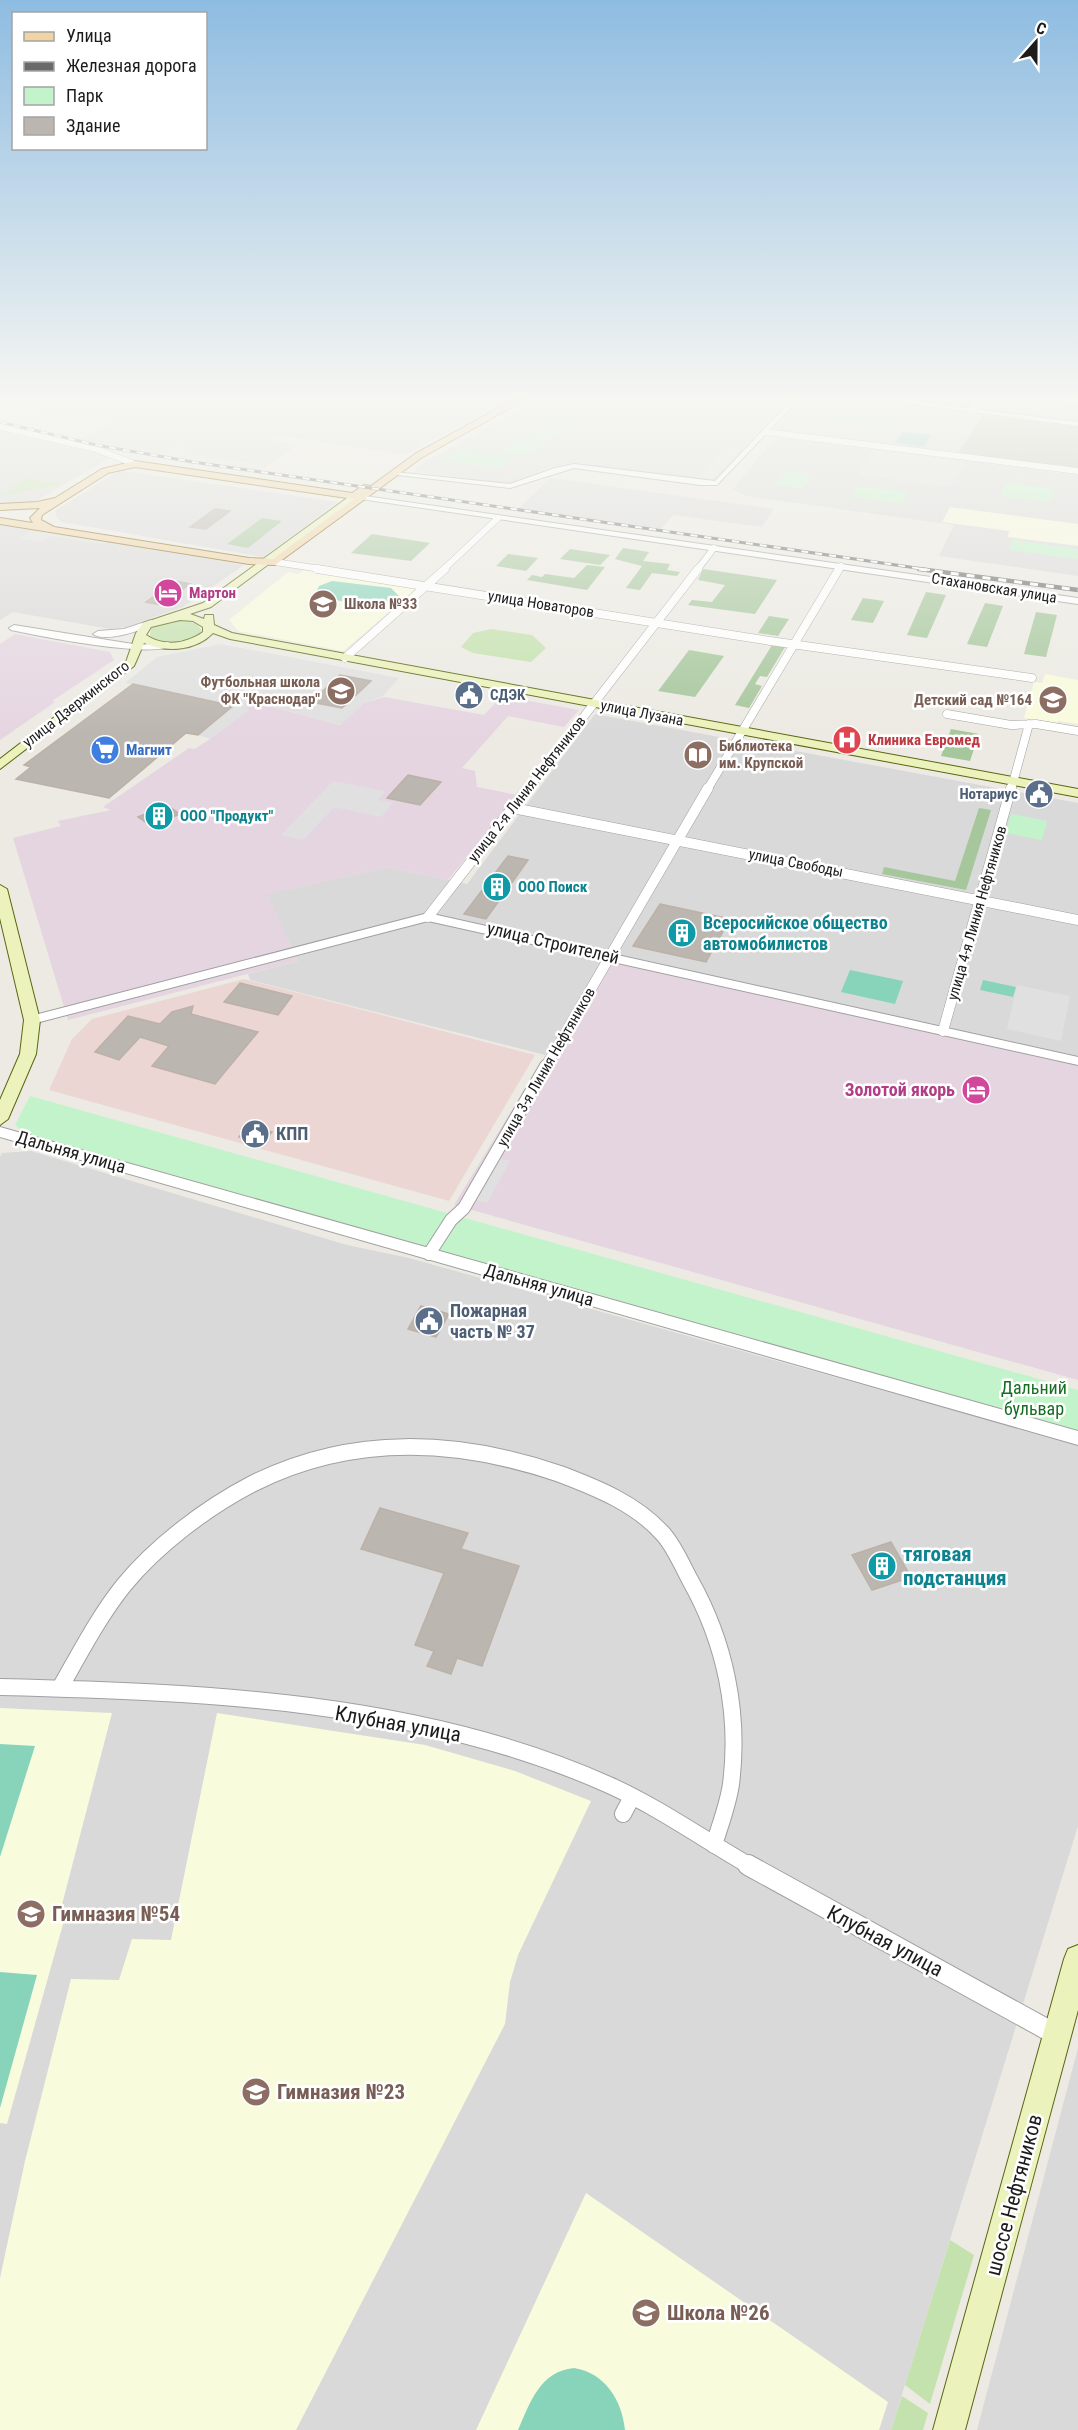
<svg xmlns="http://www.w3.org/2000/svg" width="1078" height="2430" font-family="'Roboto Condensed',sans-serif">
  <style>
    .residential { fill: #dad9d9 }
    .commercial { fill: #ecd6d3 }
    .industrial { fill: #e5d5e1 }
    .education { fill: #f9fbdd }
    .construction { fill: #bfc0af }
    .grass { fill: #c4e2ad }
    .forest { fill: #a6c79c }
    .park { fill: #c3f3ca }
    .pitch { fill: #88d4bb }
    .parking { fill: #e0e0e0 }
    .building { fill: #bcb6b0; stroke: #bcb1a7; stroke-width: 1.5 }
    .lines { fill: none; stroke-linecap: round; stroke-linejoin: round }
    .minor-far5-casing { stroke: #a0a0a0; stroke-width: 7 }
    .minor-far4-casing { stroke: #a0a0a0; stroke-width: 9 }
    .minor-far3-casing { stroke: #a0a0a0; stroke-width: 11 }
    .minor-far2-casing { stroke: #a0a0a0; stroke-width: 14 }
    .minor-far1-casing { stroke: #a0a0a0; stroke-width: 18 }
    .minor-casing { stroke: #a0a0a0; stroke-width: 22 }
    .tertiary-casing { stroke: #a0a0a0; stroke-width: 2 }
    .secondary-casing { stroke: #586610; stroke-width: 2 }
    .primary-casing { stroke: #84640f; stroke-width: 2 }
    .minor-far5 { stroke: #fff; stroke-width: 6 }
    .minor-far4 { stroke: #fff; stroke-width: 8 }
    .minor-far3 { stroke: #fff; stroke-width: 10 }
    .minor-far2 { stroke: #fff; stroke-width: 12 }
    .minor-far1 { stroke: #fff; stroke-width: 16 }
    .minor { stroke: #fff; stroke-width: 20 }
    .tertiary { fill: #fff; fill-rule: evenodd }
    .secondary { fill: #ecf2bb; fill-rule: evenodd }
    .primary { fill: #f1d4a3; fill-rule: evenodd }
    .rail-far1-casing { stroke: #6a6a6a; stroke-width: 3 }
    .rail-casing { stroke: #6a6a6a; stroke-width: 4.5 }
    .rail-far1 { stroke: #fff; stroke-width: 2; stroke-dasharray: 7; stroke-linecap: butt }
    .rail { stroke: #fff; stroke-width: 3; stroke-dasharray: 8; stroke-linecap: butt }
    .labels { text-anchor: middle; stroke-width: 5; stroke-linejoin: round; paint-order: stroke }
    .far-street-label { font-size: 15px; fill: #1c1c1c; stroke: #fff }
    .far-hotel-label { font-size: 15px; font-weight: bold; fill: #b23c85; stroke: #fff; text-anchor: start }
    .far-education-label { font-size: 15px; font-weight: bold; fill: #785e54; stroke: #fff; text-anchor: start }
    .far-service-label { font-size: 15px; font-weight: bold; fill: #4e5e75; stroke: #fff; text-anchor: start }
    .far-health-label { font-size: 15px; font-weight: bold; fill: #be3a42; stroke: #fff; text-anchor: start }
    .far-shop-label { font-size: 15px; font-weight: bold; fill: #366cbe; stroke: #fff; text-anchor: start }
    .far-culture-label { font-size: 15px; font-weight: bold; fill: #0d838f; stroke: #fff; text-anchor: start }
    .culture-label { font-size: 18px; font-weight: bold; fill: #0d838f; stroke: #fff; text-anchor: start }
    .street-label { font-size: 18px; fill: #1c1c1c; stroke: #fff }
    .hotel-label { font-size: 18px; font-weight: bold; fill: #b23c85; stroke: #fff; text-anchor: end }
    .service-label { font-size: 18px; font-weight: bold; fill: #4e5e75; stroke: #fff; text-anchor: start }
    .park-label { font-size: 18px; fill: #166d23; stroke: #fff }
    .near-culture-label { font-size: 21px; font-weight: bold; fill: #0d838f; stroke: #fff; text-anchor: start }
    .near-street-label { font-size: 21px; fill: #1c1c1c; stroke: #fff }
    .near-education-label { font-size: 21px; font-weight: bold; fill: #785e54; stroke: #fff; text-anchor: start }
  </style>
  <rect width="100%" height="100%" fill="#eceae3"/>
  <path class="residential" d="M38,396h476l-109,59 -129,-20 -5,4 26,7 -37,24 -182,-30 41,-20 -47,-8 -18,7 -15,-16 9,-5z
    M546,396h244l-76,85 -146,-18 -18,4 -39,17 -96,-12 1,-5z
    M804,396h44l136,17 -26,42 -184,-24z
    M866,396h212v27z
    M0,431l75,17 39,7 -81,48 -33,1z
    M783,438l295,37v101l-139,-20 15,-31 -208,-29 -13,-7 39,-48z
    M124,471l214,31 -75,55 -201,-35 -5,-4 -2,-7 60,-38z
    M550,478l224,31 -12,18 -89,-12 -13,15 -143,-20z
    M0,524l111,17 133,24 -61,42 -57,20 -16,2 -97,-17 -13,8z
    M595,714l483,89v255l-470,-106 -63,103 -295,-75 -2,-6 50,-13 -32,-67 122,-27 79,17z
    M31,1151l316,94 62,13 669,187v381l-187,604h-891v-1273l2,-4z
    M1078,2048v382h-101z"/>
  <path class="commercial" d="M244,979l291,76 -86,146 -400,-111 23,-51 20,-20z"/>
  <path class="industrial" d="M15,634l95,18 4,8 -62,41 3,1 -55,38v-96z
    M502,696l77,14 -15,17 -56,-11 -46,52 13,3 2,16 40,8 -69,85 -60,-13 -121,27 31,67 -230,59 -55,-182 48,-12 -3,-5 53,-11 -8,-3 86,-59 6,1 15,-10 38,-29 -4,-2 10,-6 86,23 24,-22 20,-6 100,18z
    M608,952l470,106v322l-624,-175z"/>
  <path class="education" d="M950,507l128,17v22l-70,-9 1,-6 -67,-9z
    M304,570l113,18 -74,63 -105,-20 -9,-11 59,-48 10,2z
    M1045,674l33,6v44l-20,-3 -1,3 -33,-6 10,-36 8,1z
    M0,1708l112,5 -52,199 5,5 -58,207 -7,-1z
    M217,1713l208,32 90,26 76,30 -73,154 -8,27 -5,42 -209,406h-296v-152l25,-117 46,-182 48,1 13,-41 39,1z
    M586,2193l302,209 -9,28h-403z"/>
  <path class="construction" d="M983,415l95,12v42l-120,-16z"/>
  <path class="grass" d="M26,479l36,5 -62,12z
    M174,620l22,3 6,8c-11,14 -38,15 -52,6l1,-9z
    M491,629l41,6 14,13 -15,14 -58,-9 -12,-6 12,-14z
    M950,2240l24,15 -44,149 -25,-19z
    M902,2396l26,17 -5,17h-32z"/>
  <path class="forest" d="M262,518l20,3 -34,27 -21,-4z
    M372,534l58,9 -19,18 -60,-8z
    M623,548l26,4 -6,9 27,3 -3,6 13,2 -3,4 -25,-3 -12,17 -14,-2 16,-22 -27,-7z
    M570,549l40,6 -10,10 -40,-6z
    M508,554l30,4 -12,13 -30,-5z
    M587,565l18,2 -18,23 -60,-10 5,-5 10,2 3,-3 29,4z
    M703,569l74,11 -22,34 -67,-9 4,-5 20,2 13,-17 -27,-5z
    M926,592l20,3 -19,43 -20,-3z
    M863,598l21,3 -11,22 -22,-3z
    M985,603l18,3 -16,41 -20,-3z
    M1036,612l21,3 -11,42 -22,-3z
    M769,616l20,3 -11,17 -20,-3z
    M772,645l13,2 -18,30 -7,-1 -5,8 7,2 -13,22 -14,-3z
    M689,650l35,6 -29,41 -37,-6z
    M951,729l28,5 -9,27 -29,-5z
    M979,808l12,2 -25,80 -84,-16 2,-7 71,14z"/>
  <path class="park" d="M835,413l66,6 4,2 -5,9 -71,-9z
    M555,419l23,5 -55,33 -25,-5z
    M463,448l51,11 -15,9 -59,-8z
    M785,471l27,4 -9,14 -28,-4z
    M1006,482l49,7 -5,13 -50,-6z
    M858,486l50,6 -6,12 -51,-7z
    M1012,540l66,9v10l-69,-9z
    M1011,814l36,7 -5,19 -36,-7z
    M30,1096l1048,294v41l-1054,-298 -9,-8z"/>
  <path class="pitch" d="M902,432l29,3 -7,12 -29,-4z
    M332,581l59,7 8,8c-11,14 -69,7 -83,-4l3,-6z
    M850,970l53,11 -8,23 -54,-12z
    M983,980l33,7 -3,10 -33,-7z
    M0,1744l35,2 -35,111z
    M0,1972l37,3 -37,133z
    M574,2368c31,5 48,32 51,62h-107c12,-27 22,-59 56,-62z"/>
  <path class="parking" d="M197,396h22l19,4 -15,8 -38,-5z
    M178,445l11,2 -2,1 6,3 -3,3 75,11 -7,4 -95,-15z
    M725,447l15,2 -28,31 -16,-2z
    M874,451l92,11 -16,25 -92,-12z
    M34,530l21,3 5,-3 51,11 -9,3 -51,-8 -11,6 -21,-3z
    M221,644l178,34 -16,18 -19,7 -23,22 -87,-23 -9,6 4,2 -39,29 -12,-4 34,-30 -107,-22 32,-26z
    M333,781l52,10 -7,9 15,3 -12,14 -47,-10 -31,33 -22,-5z
    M1017,985l53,11 -9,45 -54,-12z
    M498,1158l12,3 -23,42 -12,-3z"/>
  <path class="building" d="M215,509l15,2 -24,18 -16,-2z
    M175,581l15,3 -29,21 -15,-3z
    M340,675l31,6 -29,27 -31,-6z
    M133,684l100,22 -35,29 -12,-2 -77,65 -93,-19 15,-12 -7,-2z
    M408,775l33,7 -21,23 -33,-7z
    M167,805l13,9 -29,12 -13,-9z
    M508,856l20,4 -42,59 -22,-5z
    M660,904l70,15 -24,43 -73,-16z
    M240,983l52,13 -14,19 -54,-13z
    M193,1006l-2,8 67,18 -43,52 -63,-18 17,-20 -29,-9 -21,23 -24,-8 33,-36 32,8 12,-12z
    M248,1125l24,7 -9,11 -24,-6z
    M421,1306l28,8 -13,23 -28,-8z
    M380,1508l88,25 -7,16 58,17 -37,100 -25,-8 -6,16 -24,-8 7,-15 -19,-6 29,-72 -83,-24z
    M891,1542l20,35 -39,13 -20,-35z"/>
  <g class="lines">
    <g class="minor-far5-casing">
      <path id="minor-far5" d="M1049,396l29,5
        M971,411l16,-15
        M0,427l93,21 42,16
        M765,432l313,39
        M275,562l52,8
        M443,570l55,-52
        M697,570l17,-22
        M838,570l3,-4"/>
    </g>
    <g class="minor-far4-casing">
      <path id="minor-far4" d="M317,569l453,72 262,37
        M345,658l100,-89
        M947,714l64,11 25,-1 42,7
        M527,790l171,-221
        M707,790l132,-221
        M1011,790l18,-66"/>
    </g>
    <g class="minor-far3-casing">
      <path id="minor-far3" d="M513,808l565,112
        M428,917l100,-129
        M943,1031l68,-243
        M545,1068l163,-280"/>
    </g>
    <g class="minor-far2-casing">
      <path id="minor-far2" d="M429,1254l22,-34 13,-12 82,-142"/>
    </g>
    <g class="minor-far1-casing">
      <path id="minor-far1" d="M0,1687c203,5 420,13 609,98 49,22 94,54 141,81
        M60,1688c20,-35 39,-72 64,-103 33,-40 82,-77 128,-101 99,-50 206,-45 308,-10 37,14 77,30 104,61 11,13 18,30 26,45 35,62 50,133 41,204 -3,21 -11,41 -17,61
        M623,1814l9,-17"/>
    </g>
    <g class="minor-casing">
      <path id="minor" d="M748,1865l309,170"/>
    </g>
    <g class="tertiary-casing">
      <path id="tertiary" d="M795,396h7l-85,89h-17l-126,-17 -64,20 -120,-14 4,-2 116,12 45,-16 19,-4 141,17z
        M853,396h20l205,26v4z
        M351,494l727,104v6l-724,-106z
        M151,620l3,1v4c-14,5 -47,18 -61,9l5,-3 26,-2z
        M14,625l125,20 29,-3 5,3c-20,14 -134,-9 -162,-15l-2,-2z
        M428,913l650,144v8l-650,-144 -396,103 -7,-4 2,-3z
        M0,1127l1078,304v14l-1078,-308z"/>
    </g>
    <g class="secondary-casing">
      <path id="secondary" d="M354,493l3,1v4l-146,109 -21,7 14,5 1,-4h8l1,10 18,8 846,156v8l-848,-158 -17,-6c-17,18 -47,20 -69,10l-10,23 -134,103v-10l126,-97 10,-29 7,-10 60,-20zM180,620l13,1 10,6v5c-17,12 -39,15 -57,3l5,-8z
        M0,885l7,4 33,131 -4,34 -28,65 -8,6v-25l20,-46 4,-34 -24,-102z
        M1078,1945v65l-113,420h-32l131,-471 4,-10z"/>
    </g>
    <g class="primary-casing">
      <path id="primary" d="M520,396h11l-110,62 -146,107 -26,-1 -249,-40v-6l33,5 -3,-5 10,-10 -40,2v-6l37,-2 18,-4 47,-29 33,-8 217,32 12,-8 7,1 44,-32zM135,467l219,32 -81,60 -24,-1 -195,-31 -13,-7 1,-5 66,-42z"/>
    </g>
    <use href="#minor-far5" class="minor-far5"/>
    <use href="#minor-far4" class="minor-far4"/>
    <use href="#minor-far3" class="minor-far3"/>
    <use href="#minor-far2" class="minor-far2"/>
    <use href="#minor-far1" class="minor-far1"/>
    <use href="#minor" class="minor"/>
    <use href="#tertiary" class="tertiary"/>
    <use href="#secondary" class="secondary"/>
    <use href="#primary" class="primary"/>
    <g class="rail-far1-casing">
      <path id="rail-far1" d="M0,422l96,23 97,17 737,108"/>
    </g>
    <g class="rail-casing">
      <path id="rail" d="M919,569l159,21"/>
    </g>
    <use href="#rail-far1" class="rail-far1"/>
    <use href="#rail" class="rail"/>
  </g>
  <linearGradient id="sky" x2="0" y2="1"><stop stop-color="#8ebce1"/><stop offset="0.54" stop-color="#f6f6f2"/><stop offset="1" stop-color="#f6f6f2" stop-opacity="0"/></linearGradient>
  <rect width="1078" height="736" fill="url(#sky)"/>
  <defs>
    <g id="hotel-disc" transform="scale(1.5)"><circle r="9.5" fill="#d1479c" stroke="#fff"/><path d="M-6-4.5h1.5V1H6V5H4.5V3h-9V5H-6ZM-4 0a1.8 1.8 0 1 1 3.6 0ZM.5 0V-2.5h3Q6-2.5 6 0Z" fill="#fff"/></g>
    <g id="school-disc" transform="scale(1.5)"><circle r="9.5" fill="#8d6e63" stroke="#fff"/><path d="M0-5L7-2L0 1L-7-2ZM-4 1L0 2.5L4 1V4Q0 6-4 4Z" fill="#fff"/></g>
    <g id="civic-disc" transform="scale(1.5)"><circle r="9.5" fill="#5c6f8a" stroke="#fff"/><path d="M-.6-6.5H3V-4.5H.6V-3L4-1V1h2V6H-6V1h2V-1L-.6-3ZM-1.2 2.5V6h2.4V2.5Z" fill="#fff"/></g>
    <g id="hospital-disc" transform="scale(1.5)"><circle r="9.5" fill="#e0444e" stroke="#fff"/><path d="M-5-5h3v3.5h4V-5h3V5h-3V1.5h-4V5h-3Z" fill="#fff"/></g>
    <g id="supermarket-disc" transform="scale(1.5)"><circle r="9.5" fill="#3f7fe0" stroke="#fff"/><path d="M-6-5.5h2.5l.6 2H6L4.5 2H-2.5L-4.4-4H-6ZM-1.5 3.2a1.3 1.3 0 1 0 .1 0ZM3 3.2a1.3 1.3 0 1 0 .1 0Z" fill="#fff"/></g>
    <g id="library-disc" transform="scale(1.5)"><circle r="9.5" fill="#8d6e63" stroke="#fff"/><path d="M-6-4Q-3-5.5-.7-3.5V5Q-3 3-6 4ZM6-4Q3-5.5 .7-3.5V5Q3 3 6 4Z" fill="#fff"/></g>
    <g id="building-disc" transform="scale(1.5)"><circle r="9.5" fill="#0f9aa8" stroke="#fff"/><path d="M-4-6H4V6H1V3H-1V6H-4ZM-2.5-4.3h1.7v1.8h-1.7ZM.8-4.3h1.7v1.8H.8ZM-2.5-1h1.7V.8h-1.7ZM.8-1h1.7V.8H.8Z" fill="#fff"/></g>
  </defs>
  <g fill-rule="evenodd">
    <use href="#hotel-disc" x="168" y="593"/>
    <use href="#school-disc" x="323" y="604"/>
    <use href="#school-disc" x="341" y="691"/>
    <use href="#civic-disc" x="469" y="695"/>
    <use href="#school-disc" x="1053" y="700"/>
    <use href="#hospital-disc" x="847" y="740"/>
    <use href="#supermarket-disc" x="105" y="750"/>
    <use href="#library-disc" x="698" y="755"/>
    <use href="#civic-disc" x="1039" y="794"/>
    <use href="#building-disc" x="159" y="816"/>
    <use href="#building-disc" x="497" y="887"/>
    <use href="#building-disc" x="682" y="933"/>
    <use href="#hotel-disc" x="976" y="1090"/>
    <use href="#civic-disc" x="255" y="1134"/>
    <use href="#civic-disc" x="429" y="1321"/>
    <use href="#building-disc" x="882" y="1566"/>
    <use href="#school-disc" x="31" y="1914"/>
    <use href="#school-disc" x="256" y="2092"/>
    <use href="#school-disc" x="646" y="2313"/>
  </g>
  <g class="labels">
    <g class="far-street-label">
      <text transform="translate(994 588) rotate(9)" y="5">Стахановская улица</text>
      <text transform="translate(541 604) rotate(9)" y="5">улица Новаторов</text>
      <text transform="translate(76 704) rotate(-38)" y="5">улица Дзержинского</text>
      <text transform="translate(642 713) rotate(11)" y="5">улица Лузана</text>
      <text transform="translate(527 789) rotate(-52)" y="5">улица 2-я Линия Нефтяников</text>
      <text transform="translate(796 863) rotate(11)" y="5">улица Свободы</text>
      <text transform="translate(977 913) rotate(-74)" y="5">улица 4-я Линия Нефтяников</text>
      <text transform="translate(546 1067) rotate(-60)" y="5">улица 3-я Линия Нефтяников</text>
    </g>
    <g class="far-hotel-label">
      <text x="189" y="598">Мартон</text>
    </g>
    <g class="far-education-label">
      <text x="344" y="609">Школа №33</text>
      <text x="320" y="687" text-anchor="end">Футбольная школа<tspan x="320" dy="17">ФК "Краснодар"</tspan></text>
      <text x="1032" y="705" text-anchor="end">Детский сад №164</text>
      <text x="719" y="751">Библиотека<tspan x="719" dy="17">им. Крупской</tspan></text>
    </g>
    <g class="far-service-label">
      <text x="490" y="700">СДЭК</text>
      <text x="1018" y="799" text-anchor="end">Нотариус</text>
    </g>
    <g class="far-health-label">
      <text x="868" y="745">Клиника Евромед</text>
    </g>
    <g class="far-shop-label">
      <text x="126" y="755">Магнит</text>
    </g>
    <g class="far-culture-label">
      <text x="180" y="821">ООО "Продукт"</text>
      <text x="518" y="892">ООО Поиск</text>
    </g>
    <g class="culture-label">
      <text x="703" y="929">Всеросийское общество<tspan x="703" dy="21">автомобилистов</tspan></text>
    </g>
    <g class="street-label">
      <text transform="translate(553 943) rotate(13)" y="6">улица Строителей</text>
      <text transform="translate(71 1152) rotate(16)" y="6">Дальняя улица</text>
      <text transform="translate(539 1285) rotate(16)" y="6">Дальняя улица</text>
    </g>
    <g class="hotel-label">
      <text x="955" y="1096">Золотой якорь</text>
    </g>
    <g class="service-label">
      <text x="276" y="1140">КПП</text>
      <text x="450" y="1317">Пожарная<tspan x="450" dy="21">часть № 37</tspan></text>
    </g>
    <g class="park-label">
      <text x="1034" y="1394">Дальний<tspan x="1034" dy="21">бульвар</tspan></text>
    </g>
    <g class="near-culture-label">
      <text x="903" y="1561">тяговая<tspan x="903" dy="24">подстанция</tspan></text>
    </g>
    <g class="near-street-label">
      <text transform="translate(398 1724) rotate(10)" y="7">Клубная улица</text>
      <text transform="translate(885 1941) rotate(28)" y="7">Клубная улица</text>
      <text transform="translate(1014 2195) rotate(-75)" y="7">шоссе Нефтяников</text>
    </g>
    <g class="near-education-label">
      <text x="52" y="1921">Гимназия №54</text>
      <text x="277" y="2099">Гимназия №23</text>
      <text x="667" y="2320">Школа №26</text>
    </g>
  </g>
  <rect x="12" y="12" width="195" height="138" fill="#ffffff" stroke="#a4a4a4" stroke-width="1.5"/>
  <rect x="24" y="32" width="30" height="9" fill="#f1d4a3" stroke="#a4a4a4" stroke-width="1.5"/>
  <text x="66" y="42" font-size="18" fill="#1c1c1c">Улица</text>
  <rect x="24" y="62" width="30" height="9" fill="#6a6a6a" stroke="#a4a4a4" stroke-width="1.5"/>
  <text x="66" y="72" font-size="18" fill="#1c1c1c">Железная дорога</text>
  <rect x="24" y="87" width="30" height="18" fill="#c3f3ca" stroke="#a4a4a4" stroke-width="1.5"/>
  <text x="66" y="102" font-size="18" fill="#1c1c1c">Парк</text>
  <rect x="24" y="117" width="30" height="18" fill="#bcb6b0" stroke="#a4a4a4" stroke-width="1.5"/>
  <text x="66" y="132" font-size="18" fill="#1c1c1c">Здание</text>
  <g transform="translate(1036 42) rotate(21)" stroke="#ffffff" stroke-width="4.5" paint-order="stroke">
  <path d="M0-4.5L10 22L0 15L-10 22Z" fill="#1c1c1c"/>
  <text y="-9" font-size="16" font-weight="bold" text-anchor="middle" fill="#1c1c1c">С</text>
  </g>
</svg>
